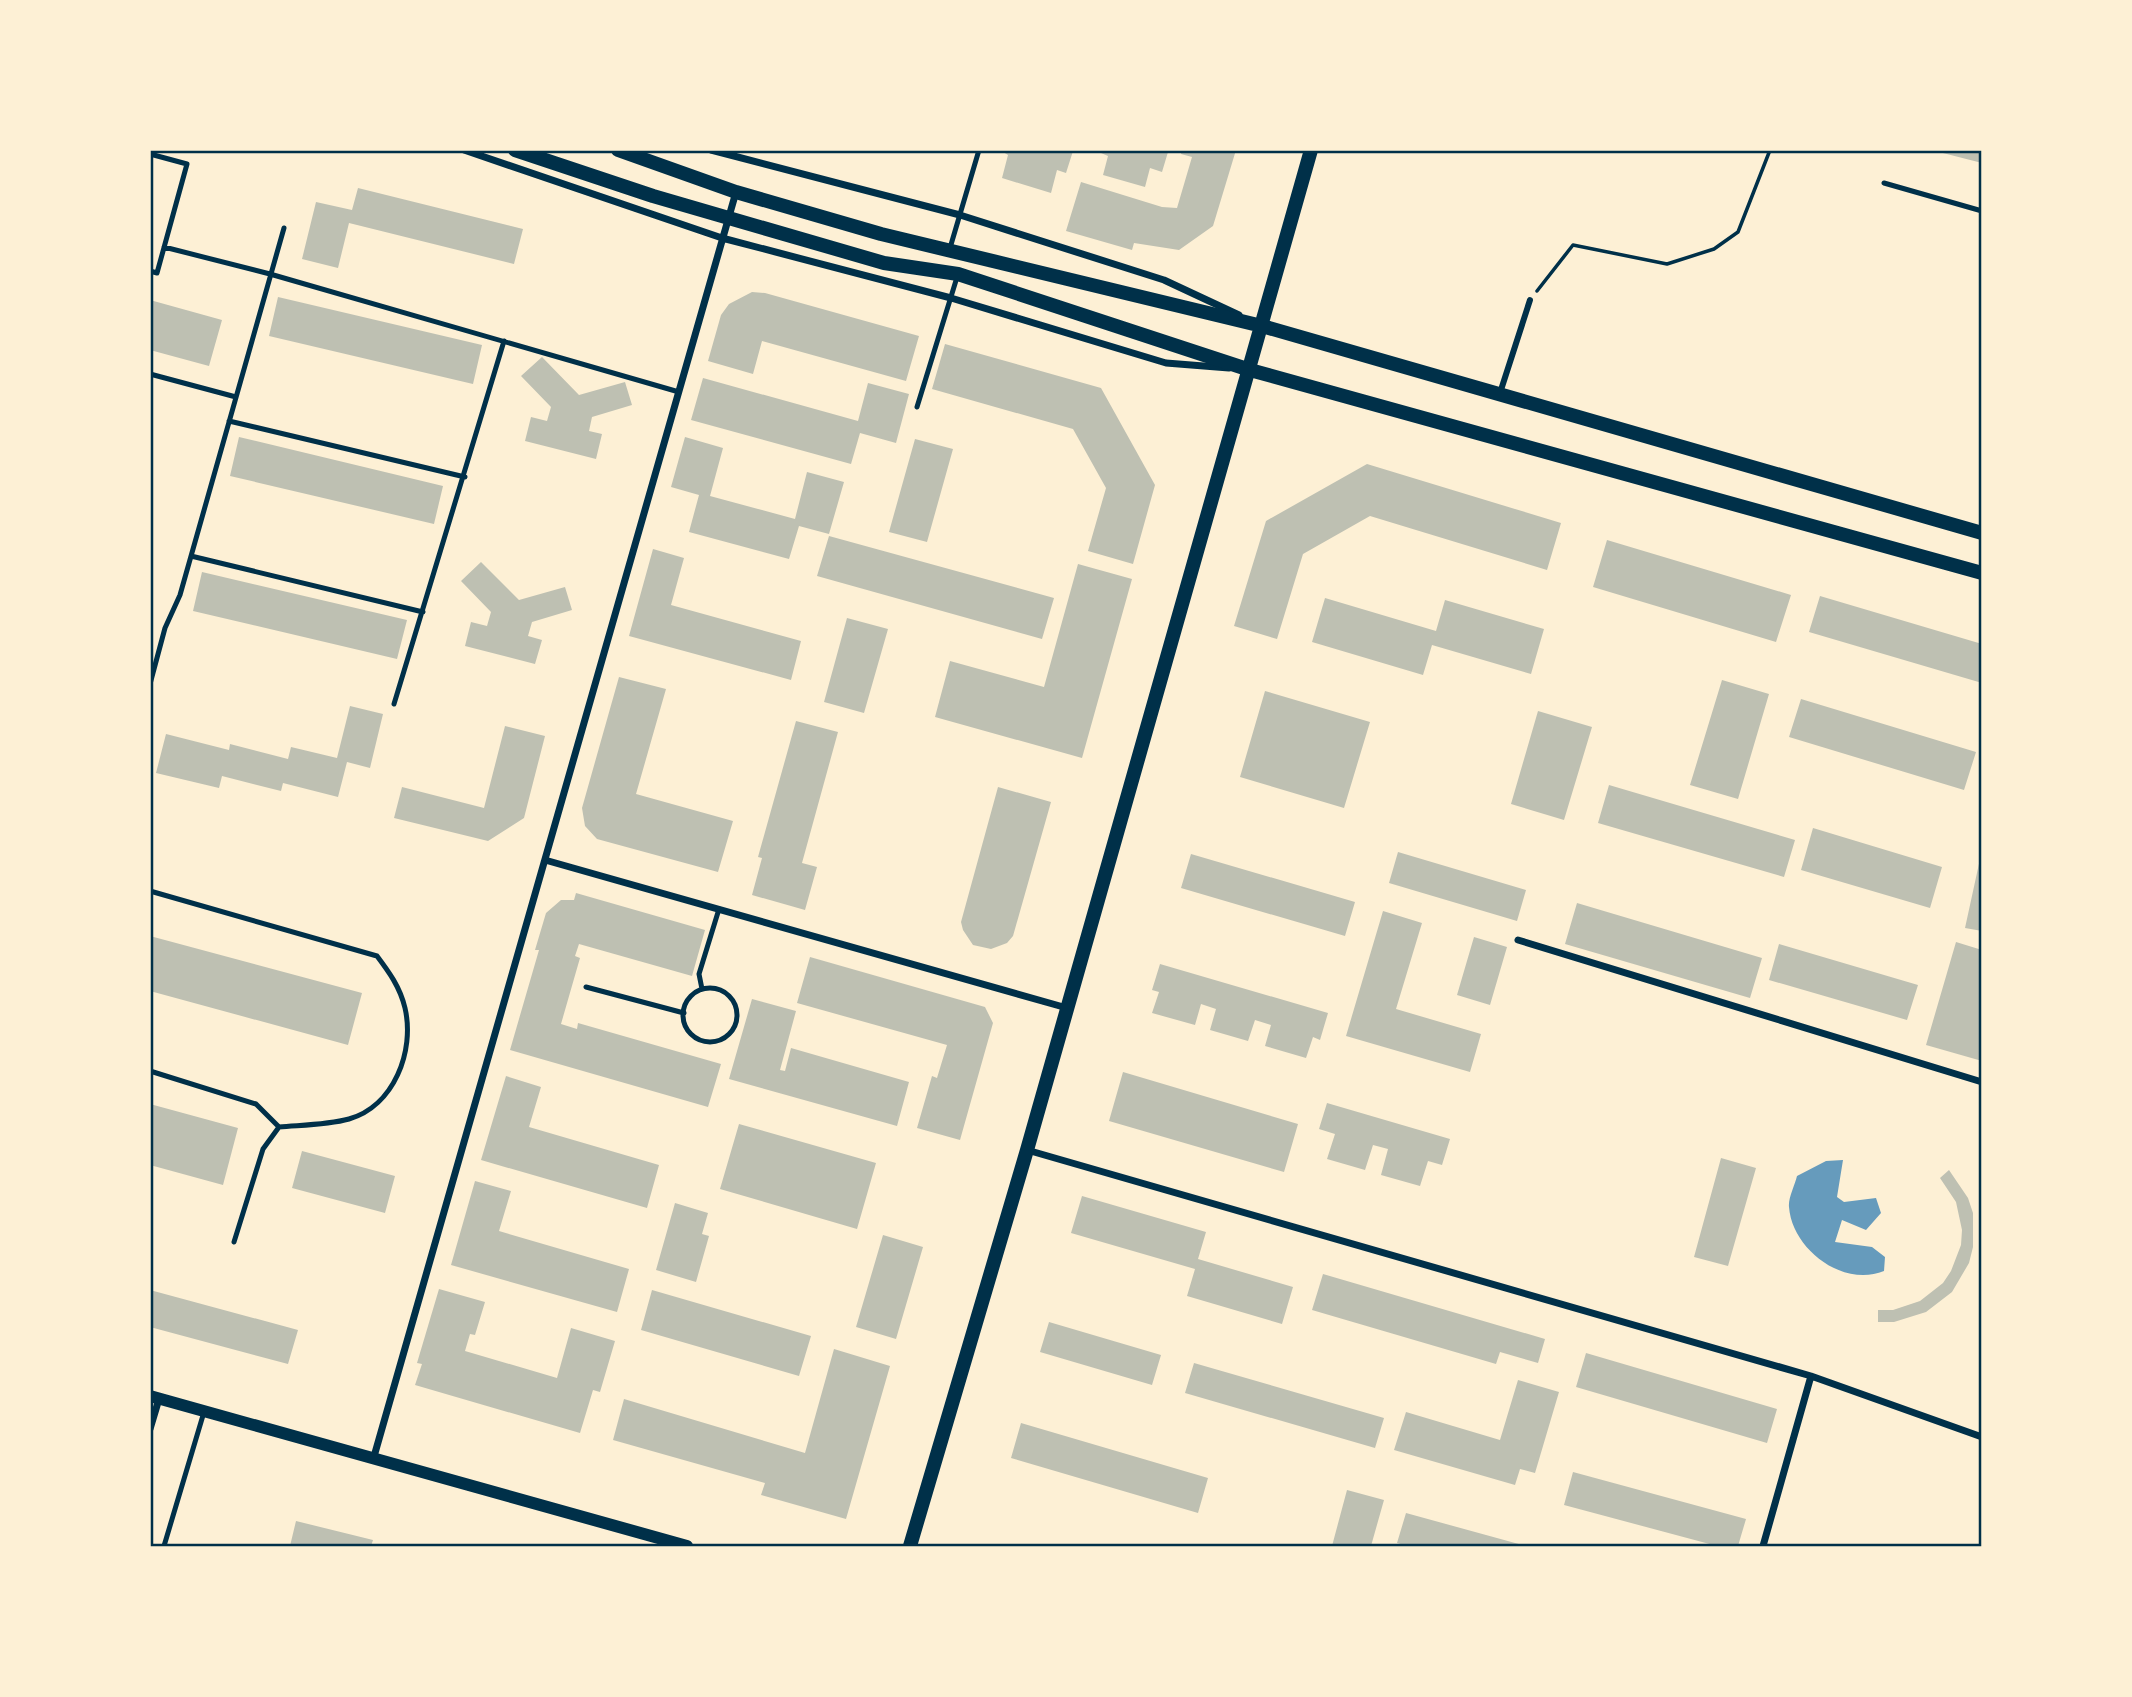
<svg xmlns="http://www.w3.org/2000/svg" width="2132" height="1697" font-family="'Public Sans',sans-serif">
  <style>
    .water { fill: #669bbc }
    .building { fill: #bec0b2 }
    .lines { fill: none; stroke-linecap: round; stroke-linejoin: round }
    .path { stroke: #003049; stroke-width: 3.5 }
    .service { stroke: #003049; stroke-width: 5 }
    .pedestrian { stroke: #003049; stroke-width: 6 }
    .minor { stroke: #003049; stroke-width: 7 }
    .tertiary { stroke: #003049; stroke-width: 12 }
    .secondary { stroke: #003049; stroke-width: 14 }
    .neatline { fill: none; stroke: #003049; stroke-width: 2.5 }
  </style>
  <rect width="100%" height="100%" fill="#fdf0d5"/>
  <path class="water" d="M1843,1160l-6,37 7,5 32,-4 5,15 -15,17 -24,-10 -7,22 37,5 13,10 -1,14c-41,17 -92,-22 -95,-64 -1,-9 6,-22 8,-31l29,-15z"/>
  <path class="building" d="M1000,150h71l2,1 -7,22 -9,-3 -6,23 -49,-15 6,-23z
    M1094,150h67l7,2 -6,20 -12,-4 -5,19 -42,-12 5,-19z
    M1182,150h54l-23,76 -34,24 -45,-7 -2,7 -66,-19 15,-49 81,25 15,1 15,-51 -11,-3z
    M1935,150h47v13l-47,-12z
    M358,188l165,41 -9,35 -165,-41 -11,45 -36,-9 14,-57 36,8z
    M752,292l13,1 154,43 -13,45 -144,-40 -9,33 -45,-13 13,-46 8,-11z
    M278,297l204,48 -9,39 -204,-48z
    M150,300l72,20 -13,46 -59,-16z
    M945,344l156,44 54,97 -22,79 -45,-13 18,-63 -33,-59 -141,-40z
    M542,357l37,38 46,-13 7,23 -40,12 -3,14 13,3 -6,25 -71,-18 6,-24 16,4 4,-14 -30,-31z
    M703,378l155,43 10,-38 41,11 -13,49 -36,-10 -9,31 -160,-44z
    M239,437l204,49 -9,38 -204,-48z
    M685,437l38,11 -13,48 85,23 12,-47 37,10 -15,52 -30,-8 -10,33 -100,-27 10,-37 -28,-8z
    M915,439l38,10 -26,93 -38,-10z
    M1367,464l194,59 -14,47 -177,-54 -67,38 -26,85 -43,-13 32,-105z
    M829,536l225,62 -12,41 -225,-63z
    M1607,540l184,55 -15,47 -183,-55z
    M653,549l31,9 -13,47 130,36 -10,39 -162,-44z
    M481,562l38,38 46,-13 7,23 -40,12 -4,14 14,4 -7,24 -70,-18 6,-24 16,4 4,-14 -30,-31z
    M1078,564l54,15 -50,179 -147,-41 15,-56 94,26z
    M202,572l205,48 -10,39 -204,-48z
    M1820,596l162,48v39l-173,-51z
    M1325,598l111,33 9,-31 99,29 -13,45 -99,-29 -9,30 -111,-33z
    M847,618l41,11 -24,84 -40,-11z
    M619,677l47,12 -30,105 97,27 -15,51 -121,-33 -12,-13 -3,-18z
    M1722,680l47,14 -31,105 -48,-14z
    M1265,691l105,31 -26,86 -104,-31z
    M1801,699l175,53 -12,38 -175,-53z
    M350,706l33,8 -13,54 -23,-6 -9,35 -55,-14 -2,8 -59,-15 -3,12 -63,-15 10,-39 63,16 1,-6 58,15 3,-12 46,11z
    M1538,711l54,16 -28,93 -53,-16z
    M796,721l42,11 -36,131 15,4 -12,43 -53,-15 10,-37 -4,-1z
    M505,726l40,10 -21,82 -36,23 -94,-23 8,-31 82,21z
    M1609,785l186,55 -11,37 -186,-54z
    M998,787l53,15 -38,134 -6,7 -16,6 -18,-4 -10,-15 -2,-8z
    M1813,828l129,39 -12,41 -129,-38z
    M1398,852l128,38 -9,31 -128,-38z
    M1191,854l164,48 -10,34 -164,-48z
    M1980,859h2v72l-17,-3z
    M576,893l129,37 -13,46 -113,-32 -4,12 5,2 -19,66 16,5 1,-6 143,41 -13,43 -198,-57 29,-100h-4l11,-37 15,-13h13z
    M1577,903l185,55 -12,40 -185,-54z
    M1383,911l39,12 -26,86 85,25 -11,38 -124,-36z
    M150,936l212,57 -14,52 -198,-54z
    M1474,937l33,10 -17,58 -33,-10z
    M1956,942l26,8v111l-56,-16z
    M1779,944l139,41 -11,35 -138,-40z
    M810,957l175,50 8,16 -33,117 -43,-12 15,-52 5,2 10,-33 -150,-42z
    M1160,964l168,49 -8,27 -7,-3 -7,21 -41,-12 6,-21 -16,-5 -7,21 -38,-11 6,-21 -15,-5 -6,21 -43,-12 7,-21 -7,-2z
    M752,999l44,12 -16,59 5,1 6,-23 118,34 -12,44 -168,-47z
    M1123,1072l175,52 -14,48 -175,-51z
    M506,1076l35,11 -12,40 130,38 -12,43 -166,-48z
    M1327,1103l123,36 -8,26 -14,-4 -8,25 -39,-11 7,-26 -15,-4 -8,25 -38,-11 8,-25 -16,-5z
    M150,1104l88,24 -15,57 -73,-20z
    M739,1124l137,39 -19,66 -137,-40z
    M302,1151l93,25 -10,37 -93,-25z
    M1721,1158l35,10 -28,98 -34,-9z
    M1949,1170l19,28 5,15v34l-4,16 -17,29 -26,20 -32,10h-16v-12h15l27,-9 23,-18 8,-12 10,-26 1,-15 -6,-28 -16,-24z
    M475,1181l36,10 -12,40 130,38 -12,43 -166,-47z
    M1082,1196l124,36 -8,27 95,28 -11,37 -95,-28 8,-27 -124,-36z
    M675,1203l33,10 -6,21 7,2 -13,46 -40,-12z
    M883,1235l40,12 -27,92 -40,-12z
    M1323,1274l222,65 -7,24 -38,-11 -4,12 -184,-54z
    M439,1289l46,13 -10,33 -5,-1 -5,17 92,27 14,-50 44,13 -15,51 -7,-2 -13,43 -165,-48 7,-21 -5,-1z
    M150,1290l148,40 -10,34 -138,-37z
    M652,1290l159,46 -12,40 -158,-46z
    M1049,1322l112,33 -9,30 -112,-33z
    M834,1349l56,17 -44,153 -85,-24 4,-12 -152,-43 11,-41 181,54z
    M1586,1353l191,56 -10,34 -191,-56z
    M1194,1363l190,55 -9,30 -190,-55z
    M1518,1380l41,12 -24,81 -15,-4 -5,16 -121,-35 12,-38 94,28z
    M1021,1423l187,55 -10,35 -187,-55z
    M1573,1472l173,47 -8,27h-21l-153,-41z
    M1347,1490l37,10 -13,46h-39z
    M1406,1513l120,33h-118l-11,-3z
    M296,1521l77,19 -2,6h-81z"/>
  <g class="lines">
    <path class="path" d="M1537,291l36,-46 94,19 47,-15 24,-17 32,-82"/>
    <path class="service" d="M150,154l37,10 -30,109 -7,-2
      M1884,183l98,28
      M164,247l106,27 409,118
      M950,248l29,-98
      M150,374l86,23
      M917,407l41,-133
      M229,421l236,56
      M191,556l232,56
      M150,684l15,-56 15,-33 104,-367
      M394,704l110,-363
      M150,891l227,65c12,16 23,31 28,52 10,43 -11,98 -56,111 -22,6 -47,6 -70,8l-23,-23 -106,-33
      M586,987l98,26
      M683 1015a27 27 0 1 1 54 0a27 27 0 1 1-54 0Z
      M702,989l-3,-15 20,-65
      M234,1242l29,-93 16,-22
      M164,1546l40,-134"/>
    <path class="pedestrian" d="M1500,393l30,-93"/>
    <path class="minor" d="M464,150l258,88 229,60 215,65 63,5
      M711,150l249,65 204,65 75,35
      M545,860l522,148
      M1518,940l464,142
      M1027,1150l784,226 -48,170
      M1811,1376l171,61
      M150,1429l9,-30
      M373,1460l363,-1268"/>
    <path class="tertiary" d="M150,1396l537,150"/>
    <path class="secondary" d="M515,150l138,46 231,67 74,11 292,96 732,203
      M618,150l118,42 145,42 381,92 720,207
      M910,1546l117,-396 284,-1000"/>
  </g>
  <rect width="2132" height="1697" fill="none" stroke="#fdf0d5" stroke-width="304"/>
  <rect x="152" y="152" width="1828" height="1393" class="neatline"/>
</svg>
